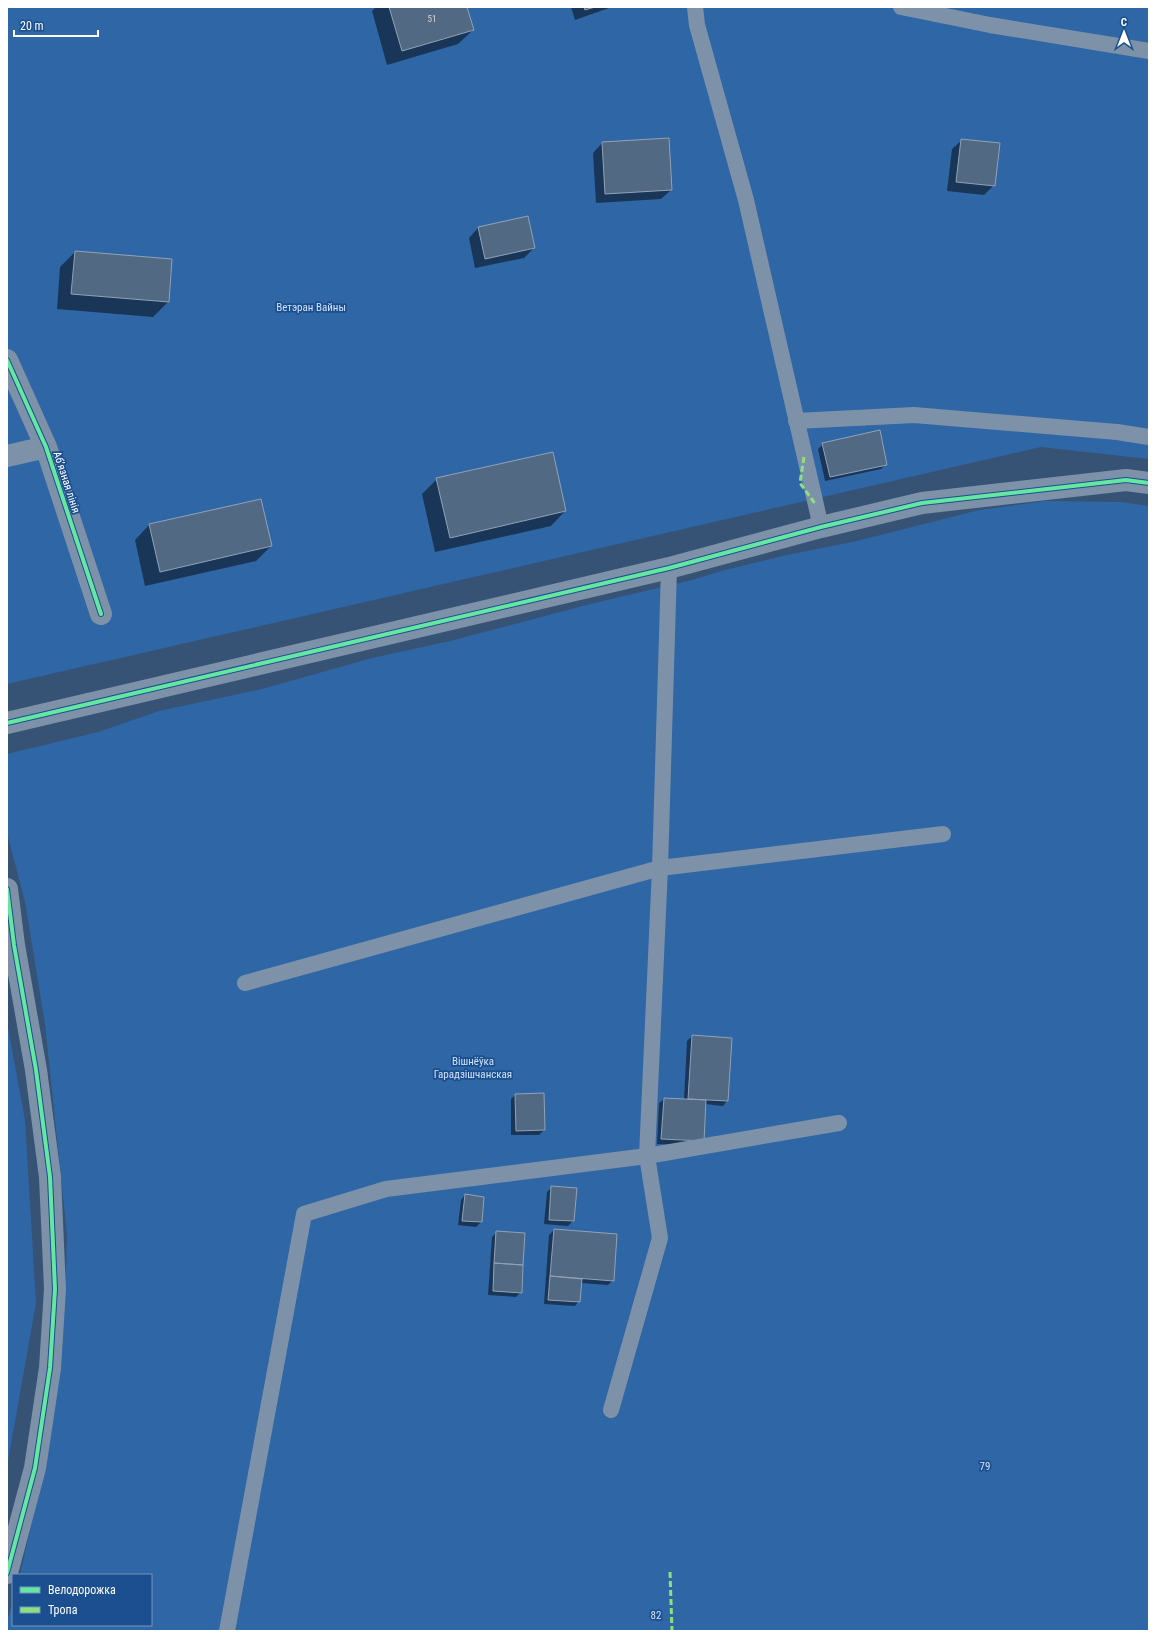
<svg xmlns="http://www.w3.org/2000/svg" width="1156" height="1638" font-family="'Roboto Condensed',sans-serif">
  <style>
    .green { fill: #2f66a5 }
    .shadow { fill: #0007 }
    .building { fill: #526984; stroke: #92a2b6 }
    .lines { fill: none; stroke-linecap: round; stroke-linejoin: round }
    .service { stroke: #7d92a8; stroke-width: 16 }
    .minor { stroke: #7d92a8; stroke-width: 22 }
    .tertiary { stroke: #7d92a8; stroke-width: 22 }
    .quiet { stroke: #8de07e; stroke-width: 3; stroke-dasharray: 6 3; stroke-linecap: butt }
    .cycleway-casing { stroke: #1b4f8f; stroke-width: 6 }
    .cycleway { stroke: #66e7a1; stroke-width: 4 }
    .labels { text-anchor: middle; stroke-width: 3.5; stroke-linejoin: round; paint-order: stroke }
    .number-label { font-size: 9px; fill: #d4dae0 }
    .park-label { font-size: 11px; fill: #cfe3fa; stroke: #1b4f8f }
    .street-label { font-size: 11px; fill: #fff; stroke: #1b4f8f }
  </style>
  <rect width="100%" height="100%" fill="#365274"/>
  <path class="green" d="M7,7h1142v452l-108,-12 -1034,237z
    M1045,501l77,1 27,4v1125h-1142v-10l6,-20v24h138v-50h-131l18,-80 27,-192 2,-68 -22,-211 -20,-122 -18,-69v-79l91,-22 61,-21 103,-22 110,-31 78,-17 140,-37 102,-24 29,-9 65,-16 71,-14 122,-31z
    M7,1022l18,98 11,183 -29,164z"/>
  <path class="shadow" d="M376,7h90l7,23 -15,14 -71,21 -15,-54z
    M571,7h41l-37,13z
    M962,140l32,45 -10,10 -37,-4 5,-42z
    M602,143l69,47 -10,9 -65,4 -3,-50z
    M478,228l56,20 -10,10 -49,10 -6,-30z
    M75,252l93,50 -15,15 -96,-8 3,-42z
    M823,444l63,20 -5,5 -56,12 -7,-32z
    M437,479l128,32 -14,15 -116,26 -13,-58z
    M149,525l122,21 -15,15 -111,25 -10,-46z
    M692,1036l35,65 -4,5 -18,-2 -7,42 -41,-2 2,-41 5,-4 20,1 3,-59z
    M515,1095l29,35 -5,5h-28v-36z
    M552,1187l24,2 -3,32 -5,5 -24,-2 3,-32z
    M465,1195l18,3 -2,24 -5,5 -18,-2 3,-25z
    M554,1230l62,5 -3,45 -5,5 -27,-2 -2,18 -4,5 -31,-2 5,-69z
    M497,1232l24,60 -5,5 -28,-2 4,-58z"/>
  <path class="building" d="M389,7h78l7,23 -72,21z
    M584,7h11l-10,3z
    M669,138l3,52 -67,4 -3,-52z
    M961,139l39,4 -5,43 -39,-4z
    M528,216l7,32 -50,11 -7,-32z
    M75,251l97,8 -3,43 -98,-8z
    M880,430l7,35 -57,12 -8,-34z
    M553,452l13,59 -116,27 -14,-60z
    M261,499l11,47 -112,26 -11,-48z
    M692,1035l40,3 -4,63 -40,-2z
    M544,1093l1,37 -29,1 -1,-37z
    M664,1098l42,2 -2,41 -43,-2z
    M551,1186l26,2 -3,33 -25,-1z
    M465,1194l19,3 -2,25 -20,-1z
    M554,1229l63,5 -3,47 -64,-5z
    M496,1231l29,2 -2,32 -29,-2z
    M494,1263l29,2 -1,28 -29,-2z
    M550,1276l32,3 -2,23 -32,-2z"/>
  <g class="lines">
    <path class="service" d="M695,7l2,18 49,175 75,327
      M901,7l89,18 159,26
      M796,421l118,-6 203,17 32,5
      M245,983l415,-115 283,-34
      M611,1410l49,-172 -13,-82 13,-288 9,-300
      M227,1631l77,-417 82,-25 261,-33 192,-33"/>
    <path class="minor" d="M7,360l39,87 55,167
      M7,456l39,-9
      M7,889l7,56 22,125 14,107 5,112 -5,79 -15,100 -28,105"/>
    <path class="tertiary" d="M7,723l662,-155 152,-41 101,-24 204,-23 23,3"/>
    <path class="quiet" d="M804,457l-4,26 16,22
      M670,1572l2,59"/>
    <g class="cycleway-casing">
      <path id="cycleway" d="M7,360l39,87 55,167
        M7,723l662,-155 152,-41 101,-24 204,-23 23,3
        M7,889l7,56 22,125 14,107 5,112 -5,79 -15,100 -28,105"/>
    </g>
    <use href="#cycleway" class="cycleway"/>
  </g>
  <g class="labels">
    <g class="number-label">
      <text x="432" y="22">51</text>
    </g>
    <g class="park-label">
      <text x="311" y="311">Ветэран Вайны</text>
      <text x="473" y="1065">Вішнёўка<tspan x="473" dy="13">Гарадзішчанская</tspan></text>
      <text x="985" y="1470">79</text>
      <text x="656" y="1619">82</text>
    </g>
    <g class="street-label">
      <text transform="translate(67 482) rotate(72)" y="4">Абʼязная лінія</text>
    </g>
  </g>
  <rect width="1156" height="1638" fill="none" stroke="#ffffff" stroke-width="16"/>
  <rect x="12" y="1574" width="140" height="52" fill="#1b4f8f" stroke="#7695bc"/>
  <rect x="20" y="1587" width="20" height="6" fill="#66e7a1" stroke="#7695bc"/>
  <text x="48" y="1594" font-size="12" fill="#ffffff">Велодорожка</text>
  <rect x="20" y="1607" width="20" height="6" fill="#8de07e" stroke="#7695bc"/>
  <text x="48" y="1614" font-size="12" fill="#ffffff">Тропа</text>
  <g transform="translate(1124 32)" stroke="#1b4f8f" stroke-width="3" paint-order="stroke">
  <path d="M0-3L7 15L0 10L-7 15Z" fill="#ffffff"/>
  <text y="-6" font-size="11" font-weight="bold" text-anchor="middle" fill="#ffffff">С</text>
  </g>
  <path d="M14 30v6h84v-6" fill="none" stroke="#ffffff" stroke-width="2"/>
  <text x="20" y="30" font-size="12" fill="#ffffff" stroke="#1b4f8f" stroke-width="3" paint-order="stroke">20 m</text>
</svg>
